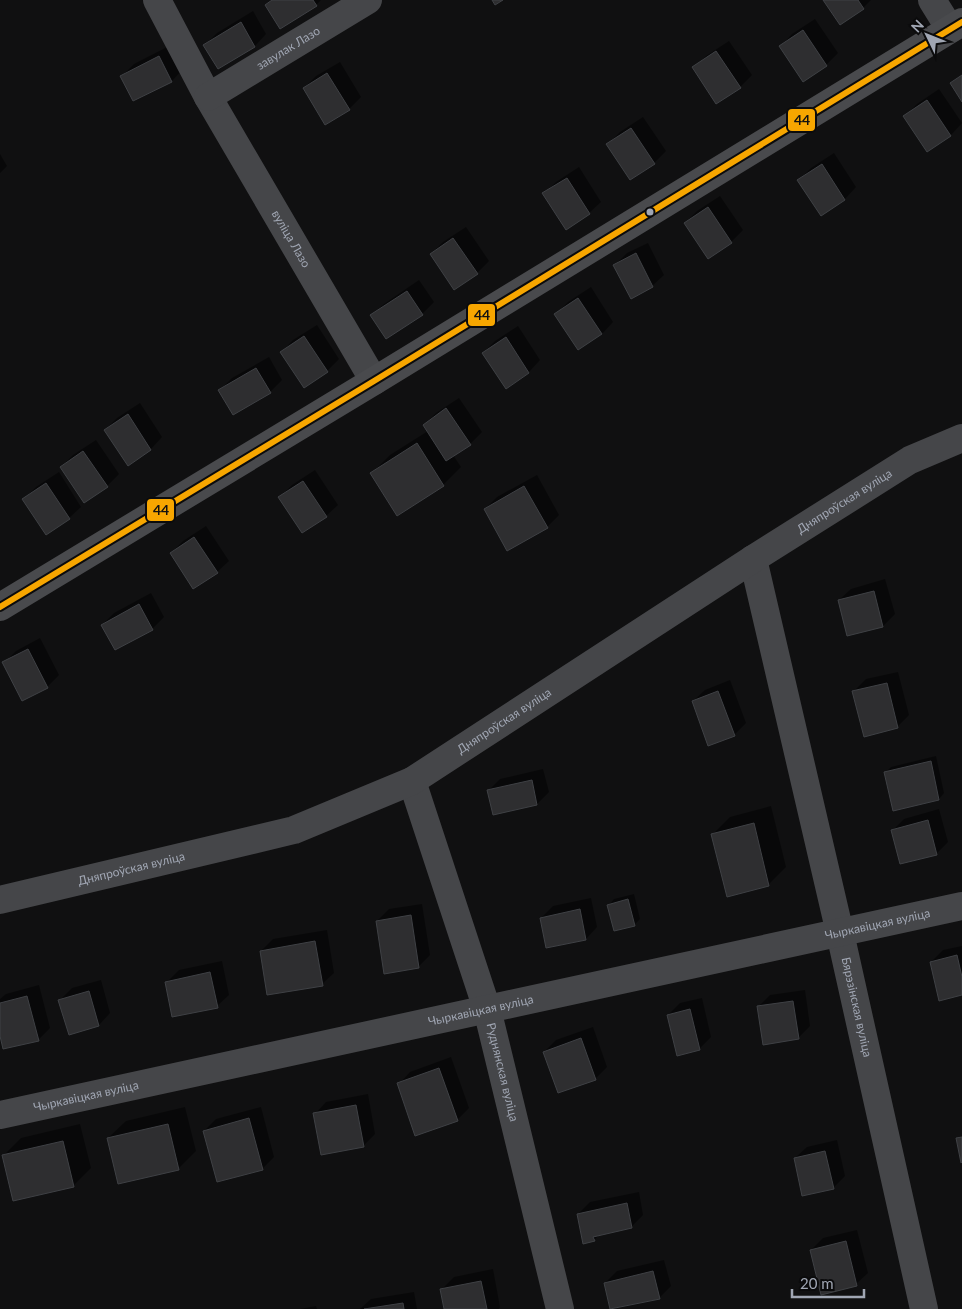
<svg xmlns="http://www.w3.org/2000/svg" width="962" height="1309" font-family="Lato,sans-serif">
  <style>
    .shadow { fill: #0007 }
    .building { fill: #2e2e30; stroke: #3f4145 }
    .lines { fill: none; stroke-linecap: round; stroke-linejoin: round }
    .street { stroke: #454649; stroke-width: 28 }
    .secondary { stroke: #494a4d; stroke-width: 28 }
    .bus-1-casing { stroke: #0b0b0c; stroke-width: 10 }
    .bus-1 { stroke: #f7a600; stroke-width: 6 }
    .bus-dot { fill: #a0a6b3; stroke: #0b0b0c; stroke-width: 2 }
    .labels { text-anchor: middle; stroke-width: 4; stroke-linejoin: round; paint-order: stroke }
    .street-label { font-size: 12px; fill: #a0a6b3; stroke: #0b0b0c }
    .line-badge { stroke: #0b0b0c; stroke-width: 2 }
    .pale-badge-label { font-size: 14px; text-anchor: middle; font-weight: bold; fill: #111 }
  </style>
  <rect width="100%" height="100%" fill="#101011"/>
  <path class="shadow" d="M271,0h50l-5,5h-50z
    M825,0h46l-8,8z
    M253,11l13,23 -11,12 -37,22 -13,-23 12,-12z
    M815,19l23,34 -12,12 -45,-19 11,-12z
    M729,41l23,34 -12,12 -46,-19 12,-12z
    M171,45l12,24 -11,12 -38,19 -12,-24 12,-12z
    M340,62l21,35 -12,12 -45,-21 12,-12z
    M939,89l23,34 -11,12 -46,-19 12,-12z
    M643,117l23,34 -12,12 -46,-19 12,-12z
    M834,153l22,34 -11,12 -23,15 -23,-34 12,-12z
    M0,154l7,12 -7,7z
    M579,167l22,35 -12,11 -45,-19 12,-12z
    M720,196l23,34 -12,12 -46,-19 12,-12z
    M466,227l23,34 -12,12 -46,-19 12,-12z
    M648,243l16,32 -12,11 -37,-21 12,-12z
    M419,280l15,22 -12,12 -50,1 12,-11z
    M591,287l22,35 -11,12 -46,-20 12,-12z
    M317,325l22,34 -12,12 -22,15 -23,-34 11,-12z
    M518,326l22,34 -11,12 -23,16 -23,-35 12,-12z
    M269,357l13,23 -12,12 -50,-2 12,-12z
    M459,398l23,34 -12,12 -17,11 8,12 -18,18 -71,-12 18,-18 38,-24 -4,-6 12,-12z
    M140,403l22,34 -11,12 -23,15 -23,-34 12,-12z
    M96,440l23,34 -12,12 -46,-19 12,-12z
    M315,470l23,35 -12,11 -46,-19 12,-12z
    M59,472l22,35 -12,11 -45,-19 12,-12z
    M537,475l22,40 -12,12 -62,-18 12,-12z
    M206,526l23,35 -12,11 -46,-19 12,-12z
    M885,579l10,35 -12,12 -44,-26 12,-11z
    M151,593l13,24 -12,12 -37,19 -13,-23 12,-12z
    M40,638l19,37 -12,12 -43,-24 12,-12z
    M898,672l11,43 -12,12 -43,-36 12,-12z
    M730,680l16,43 -12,12 -41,-34 12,-11z
    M936,756l8,37 -5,6 -53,-27 5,-5z
    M543,769l6,23 -12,12 -43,9 -5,-23 11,-11z
    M771,806l15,61 -18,18 -55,-51 17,-17z
    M939,809l9,33 -12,12 -43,-24 11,-11z
    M634,894l6,25 -5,5 -20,6 -6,-25 5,-6z
    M591,898l6,29 -11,12 -45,-21 12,-12z
    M422,904l8,51 -12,12 -41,-46 12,-12z
    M327,930l7,43 -12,11 -61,-33 12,-12z
    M962,946v48l-31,-32 12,-12z
    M222,961l7,34 -12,11 -50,-24 12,-12z
    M101,980l9,33 -11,12 -39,-25 12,-12z
    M39,985l11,43 -12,12 -38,-9v-32l6,-5z
    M805,990l5,36 -12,12 -40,-31 12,-12z
    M702,998l9,39 -12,12 -31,-34 12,-12z
    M593,1027l14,40 -11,11 -38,14 -14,-40 12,-12z
    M451,1057l18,51 -12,12 -58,-36 11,-12z
    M368,1094l7,40 -12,12 -48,-32 11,-12z
    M185,1107l11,44 -18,18 -70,-31 18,-17z
    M261,1107l13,50 -12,12 -58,-38 12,-12z
    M80,1124l11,44 -18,18 -70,-30 18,-18z
    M837,1140l8,36 -12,12 -38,-30 12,-11z
    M639,1192l4,23 -12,12 -31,7 -6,6 -16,-26 12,-12z
    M857,1230l11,43 -12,11 -45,-34 12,-12z
    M664,1260l7,26 -12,12 -48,11 -6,-26 12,-12z
    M493,1269l7,38 -1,2h-53l-4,-20 12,-12z
    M414,1292l3,17h-57l11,-10z
    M316,1306l1,3h-17z"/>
  <path class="building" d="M272,0h41l4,6 -37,23 -15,-24z
    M492,0h11l-8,5z
    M823,0h35l6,9 -24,16z
    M241,22l14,25 -37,22 -15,-24z
    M803,30l24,36 -24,16 -24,-36z
    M716,51l25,37 -25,16 -24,-37z
    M159,56l13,26 -39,19 -13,-25z
    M327,73l23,37 -25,15 -22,-37z
    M962,75v27l-12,-19z
    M927,100l24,36 -24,16 -24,-36z
    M631,128l24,36 -25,16 -24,-36z
    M822,164l23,36 -24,16 -24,-36z
    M567,178l23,36 -24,16 -24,-37z
    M708,207l24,36 -24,16 -24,-36z
    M453,238l25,36 -24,16 -24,-36z
    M636,253l17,34 -22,12 -18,-34z
    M407,291l16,24 -37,24 -16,-24z
    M578,298l24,36 -24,16 -24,-36z
    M304,336l24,36 -24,16 -24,-36z
    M506,337l23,36 -23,16 -24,-36z
    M256,368l15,25 -38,22 -15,-25z
    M446,408l25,37 -25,16 -23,-36z
    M128,414l23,36 -23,16 -24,-36z
    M417,443l27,43 -47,30 -27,-43z
    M83,451l25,36 -24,16 -24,-36z
    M303,481l24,36 -25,16 -24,-36z
    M46,483l24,36 -24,16 -24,-36z
    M524,486l24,42 -41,23 -23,-42z
    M194,537l24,36 -25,16 -23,-36z
    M874,591l9,36 -36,9 -9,-36z
    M139,604l14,26 -38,20 -14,-25z
    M28,649l20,39 -26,13 -20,-39z
    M887,683l11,45 -34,9 -12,-46z
    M718,691l17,45 -27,10 -16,-45z
    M931,761l8,39 -46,11 -9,-39z
    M532,780l5,25 -44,10 -6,-25z
    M928,820l9,35 -37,9 -9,-34z
    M754,823l15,63 -42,11 -16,-63z
    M628,899l7,27 -21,5 -7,-26z
    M580,909l6,31 -40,8 -6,-30z
    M411,915l8,53 -35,6 -8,-53z
    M315,941l8,45 -56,9 -7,-44z
    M957,955l5,22v18l-23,6 -9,-39z
    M210,972l8,36 -46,9 -7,-35z
    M89,991l10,35 -30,9 -11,-35z
    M27,996l12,45 -36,8 -3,-13v-33z
    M793,1001l6,38 -36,6 -6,-39z
    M690,1009l10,41 -23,6 -10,-41z
    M581,1038l15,42 -38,13 -15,-41z
    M439,1068l19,53 -43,15 -18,-53z
    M356,1105l8,42 -43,8 -8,-42z
    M249,1118l14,52 -46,12 -14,-51z
    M168,1124l11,46 -61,14 -11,-46z
    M962,1137v25l-1,1 -5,-25z
    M63,1141l11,46 -61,14 -11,-46z
    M825,1151l9,38 -32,7 -8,-38z
    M627,1203l5,25 -39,9 2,4 -12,3 -6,-30z
    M846,1241l11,45 -36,9 -11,-45z
    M653,1271l7,28 -50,10 -6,-26z
    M481,1281l6,28h-43l-4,-20z
    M403,1303l1,6h-40z"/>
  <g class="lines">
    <g class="street">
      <path id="s1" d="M157,0l51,97 166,284"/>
      <path d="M932,0l18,29"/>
      <path id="s2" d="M208,97l160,-97"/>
      <path id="s3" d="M753,559l87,374 84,376"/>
      <path id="s4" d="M412,781l75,228 73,300"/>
      <path id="s5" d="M0,900l294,-70 118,-49 341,-222 157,-99 52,-22"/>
      <path id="s6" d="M0,1115l962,-209"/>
    </g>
    <path class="secondary" d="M0,607l374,-226 588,-359"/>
    <g class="bus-1-casing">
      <path id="bus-1" d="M0,607l374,-226 588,-359"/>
    </g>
    <use href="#bus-1" class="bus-1"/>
  </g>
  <circle class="bus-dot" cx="650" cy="212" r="4.5"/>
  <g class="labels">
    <g class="street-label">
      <text dy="4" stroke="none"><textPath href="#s2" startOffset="94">завулак Лазо</textPath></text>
      <text dy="4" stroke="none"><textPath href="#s1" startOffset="274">вуліца Лазо</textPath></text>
      <text dy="4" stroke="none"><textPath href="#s5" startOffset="945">Дняпроўская вуліца</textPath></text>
      <text dy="4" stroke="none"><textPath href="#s5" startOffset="540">Дняпроўская вуліца</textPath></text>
      <text dy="4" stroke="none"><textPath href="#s5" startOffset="135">Дняпроўская вуліца</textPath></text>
      <text dy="4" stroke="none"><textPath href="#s6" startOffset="898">Чыркавіцкая вуліца</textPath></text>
      <text dy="4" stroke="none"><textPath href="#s3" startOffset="460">Бярэзінская вуліца</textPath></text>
      <text dy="4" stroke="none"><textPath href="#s6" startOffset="492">Чыркавіцкая вуліца</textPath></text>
      <text dy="4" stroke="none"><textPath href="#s4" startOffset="305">Руднянская вуліца</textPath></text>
      <text dy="4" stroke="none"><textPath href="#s6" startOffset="88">Чыркавіцкая вуліца</textPath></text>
    </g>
  </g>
  <g class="line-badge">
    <rect x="787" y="108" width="29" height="24" rx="5" fill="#f7a600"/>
    <rect x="467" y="303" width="29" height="24" rx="5" fill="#f7a600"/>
    <rect x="146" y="498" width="29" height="24" rx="5" fill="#f7a600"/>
  </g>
  <g class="pale-badge-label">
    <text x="802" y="125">44</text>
    <text x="482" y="320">44</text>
    <text x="161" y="515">44</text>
  </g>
  <g transform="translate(927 35) rotate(313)" stroke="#0b0b0c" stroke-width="4" paint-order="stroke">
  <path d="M0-4L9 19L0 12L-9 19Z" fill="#a0a6b3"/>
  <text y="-8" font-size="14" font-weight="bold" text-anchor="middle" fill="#a0a6b3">N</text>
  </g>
  <path d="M792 1289v8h72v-8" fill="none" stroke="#a0a6b3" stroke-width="2.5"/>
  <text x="800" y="1289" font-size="15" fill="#a0a6b3" stroke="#0b0b0c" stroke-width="4" paint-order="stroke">20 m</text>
</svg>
